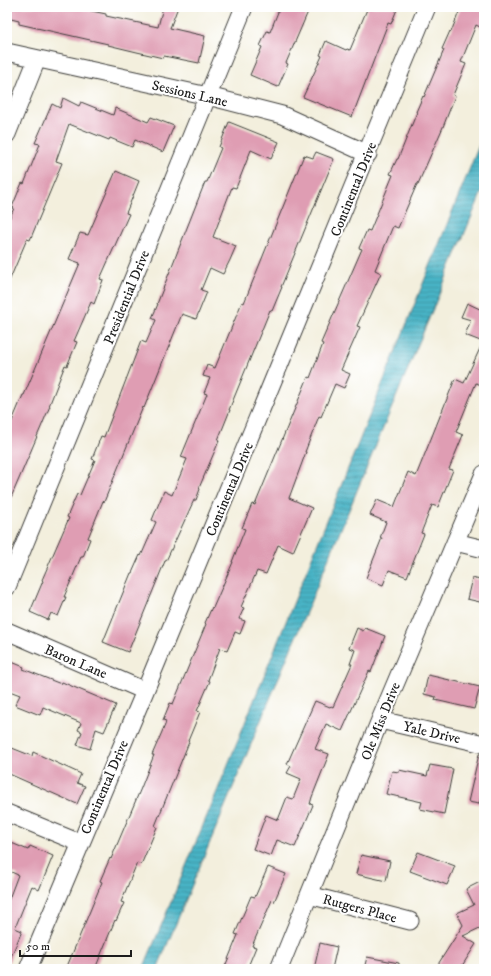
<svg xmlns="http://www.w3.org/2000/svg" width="491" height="976" font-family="'IM FELL DW Pica',serif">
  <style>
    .water { fill: url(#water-rules); stroke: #326871 }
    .building { fill: #df9db3 }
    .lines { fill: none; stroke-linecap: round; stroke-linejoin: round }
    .minor-casing { stroke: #3c3c39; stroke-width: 19 }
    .minor { stroke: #fff; stroke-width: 17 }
    .labels { text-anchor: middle; stroke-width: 4; stroke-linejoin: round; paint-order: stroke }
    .street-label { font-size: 14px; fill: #1c1c1c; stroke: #fff }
  </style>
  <defs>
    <pattern id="water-rules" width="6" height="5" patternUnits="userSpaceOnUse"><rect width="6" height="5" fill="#48b4c6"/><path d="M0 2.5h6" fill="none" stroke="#3b92a0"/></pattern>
  </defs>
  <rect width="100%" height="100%" fill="#fff"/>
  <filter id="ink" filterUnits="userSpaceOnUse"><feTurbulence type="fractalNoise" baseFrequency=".025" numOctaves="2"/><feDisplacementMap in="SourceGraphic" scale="8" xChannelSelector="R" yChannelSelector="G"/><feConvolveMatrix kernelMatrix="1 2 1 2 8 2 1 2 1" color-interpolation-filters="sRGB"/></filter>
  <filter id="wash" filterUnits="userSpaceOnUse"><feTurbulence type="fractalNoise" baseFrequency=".012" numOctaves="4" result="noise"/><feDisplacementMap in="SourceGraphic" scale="16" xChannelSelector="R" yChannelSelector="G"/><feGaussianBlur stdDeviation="0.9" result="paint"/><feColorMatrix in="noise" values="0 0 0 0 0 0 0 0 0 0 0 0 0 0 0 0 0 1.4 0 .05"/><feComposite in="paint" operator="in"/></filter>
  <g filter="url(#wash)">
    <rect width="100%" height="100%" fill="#f3efdd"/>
    <path class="water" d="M484,133v54l-327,782h-14l73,-175z"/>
    <g id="blocks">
      <path class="building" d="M10,7h63l33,7v2l52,11 5,-20h15l-8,21 35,8 -6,27 -35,-7 -1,2 -26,-6 -29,-7v-1l-89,-20v-3l-12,-3z
        M280,7h30l-24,56 2,1 -10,23 -28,-12 12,-28 -2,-1 7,-15 3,1z
        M368,7h30l-7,17 -3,-1 -36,94 -49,-20 19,-41 -2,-1 6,-14 20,9 1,-1 3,1z
        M461,7h23v22l-8,-4 -15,37 5,2 -13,31 2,1 -12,31 -25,57h-1l-19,44 -5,-2 -18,44 6,3 -24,53 3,1 -19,43 9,4 -6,14 -9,-4 -14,33 -2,-1 -14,36h1l-17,46 23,10 -19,44 -15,-7 -12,29 -9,-3 -16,36 3,1 -5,11 6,2 -5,13 -5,-2 -8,19 -7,-3 -12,32 2,1 -13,30 3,1 -12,29 1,1 -34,84 2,1 -16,38 -4,-2 -16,39 3,1 -8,18 -1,-1 -20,49h-29l36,-87 -2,-1 10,-23 1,1 30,-71 13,-33h-2l13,-30 1,-4 -3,-1 7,-17 3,1 33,-80 -1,-1 7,-16 1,1 20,-46h-1l13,-33 -3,-1 10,-24 3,1 53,-128 2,1 13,-34 -2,-1 41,-94 -3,-1 8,-18 3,1 23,-56 -3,-1 7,-15h1l19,-47h-1l7,-16 1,1 20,-47 -2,-1 8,-18 1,1z
        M63,98l16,8 2,-4 32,13 2,-7 33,14 3,-5 23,9 -11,26 -28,-12 -3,7 -22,-9 -1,2 -40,-16 -13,37 6,2 -32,77 -3,-1 -20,47v-62l7,-16 -2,-1 10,-24 2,1 16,-40 -5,-1 17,-39 8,4z
        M229,122l50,20 -8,17 -20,-9 -15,38 -4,-1 -19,50 23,9 -6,14 -7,14 -13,-6 -9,22 6,2 -11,27 -14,-5 -38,94 -1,-1 -39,95 -1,-1 -15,37 2,1 -7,18h-2l-17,40h2l-8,19 -7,-3 -3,7 -18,-8 13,-31 -1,-1 27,-62 -2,-1 10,-23 3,1 15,-35 -3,-1 9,-23 3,1 37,-96 5,2 10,-23 -4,-2 6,-14h-1l48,-122h2l14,-34 -2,-1z
        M316,152l18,7 -53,128h1l-10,24 -2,-1 -41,100h1l-12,30 1,1 -20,47 1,1 -4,11h-2l-28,61h-1l-37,91 -25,-10 28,-69h1l8,-18 1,1 15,-34 -4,-2 12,-29 8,4 15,-36 -6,-2 26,-63 -3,-1 6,-15 -7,-2 4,-11 8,3 27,-66 2,1 60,-148 9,3z
        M116,171l23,10 -13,32 3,1 -29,65 3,1 -9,24 -3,-2 -17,39 3,1 -10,24 -2,-1 -16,41h1l-43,101v-74l16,-38h1l56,-132 -11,-4 11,-26 8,2z
        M467,303l17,8v75l-8,-3 -20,49 7,3 -14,34 4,1 -15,37 -6,-2 -11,28 3,1 -17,43 -18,-7 -6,15 -17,-7 16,-40h-2l6,-16 -16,-7 7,-15 17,7 14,-35 8,4 39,-97 9,4 19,-41 -18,-7 6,-15 -10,-3z
        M472,578l12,3v22l-17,-4z
        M357,628l6,3 2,-3 20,8 -14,36 -2,-1 -27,60 -16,-7 -11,25 14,5 -17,43 -2,7 3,1 -18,42 -18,-7 -6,16 -18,-7 13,-34 12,5 9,-23 6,2 8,-20 -14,-6 4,-7 -4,-2 28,-63 15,6 1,-1 2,1 19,-43h-2l5,-14 -6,-2z
        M7,660l17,7 -1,2 38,15 1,-2 54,23 -12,27 -8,-3 -6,20 -13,-4 5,-13 -4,-2 3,-7 -38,-16 -3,8 -25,-10 5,-10 -13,-5z
        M428,675l52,12 -6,22 -39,-9 1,-3 -12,-3z
        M7,746l25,10 1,-4 48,22 -4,9 8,3 -8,18 -70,-31z
        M479,754h5v41l-2,-1 -3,10 -11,-2z
        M430,765l23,4 -9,45 -24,-5 2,-7 -36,-8 6,-23 7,1v-2l28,6z
        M7,841l21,9 2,-4 23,10 -14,34 -7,-4 -17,42 7,3 -15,35v-62l11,-29 -11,-5z
        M418,852l37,14 -8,19 -37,-14z
        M361,855l29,6 -4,20 -30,-7z
        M268,867l18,7 -12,28 -2,-2 -20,46 4,1 -9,22h-23l14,-34 -3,-1 16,-38 4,1z
        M484,880v46l-21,10 13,8 -16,25h-25l28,-44 -6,-12 17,-8 -8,-16z
        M320,943l17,4 -5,22h-18z
        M367,957l32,6v6h-35z"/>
    </g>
  </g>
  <g filter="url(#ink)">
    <use href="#blocks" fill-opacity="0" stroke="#3c3c39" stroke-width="1"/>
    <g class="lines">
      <g class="minor-casing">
        <path id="minor" d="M7,52l201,44 74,19 86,39
          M7,134l30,-75
          M455,542l29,7
          M7,587l237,-580
          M7,631l138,60
          M380,720l104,24
          M7,813l73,30
          M309,895l101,26
          M28,969l117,-278 282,-684
          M279,969l101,-249 104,-246"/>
      </g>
      <use href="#minor" class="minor"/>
    </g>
  </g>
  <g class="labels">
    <g class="street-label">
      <text transform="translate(190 93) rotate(13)" y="5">Sessions Lane</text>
      <text transform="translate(353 189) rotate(-68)" y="5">Continental Drive</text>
      <text transform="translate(126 297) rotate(-68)" y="5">Presidential Drive</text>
      <text transform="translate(229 489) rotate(-67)" y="5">Continental Drive</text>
      <text transform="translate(76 661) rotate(23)" y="5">Baron Lane</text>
      <text transform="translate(380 721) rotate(-68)" y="5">Ole Miss Drive</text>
      <text transform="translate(432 732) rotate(13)" y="5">Yale Drive</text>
      <text transform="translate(104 787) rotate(-67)" y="5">Continental Drive</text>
      <text transform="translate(360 908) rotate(15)" y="5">Rutgers Place</text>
    </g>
  </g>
  <rect width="491" height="976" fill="none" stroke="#fff" stroke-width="24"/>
  <path d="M20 950v6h111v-6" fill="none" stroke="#1c1c1c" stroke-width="2"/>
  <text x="26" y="950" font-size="12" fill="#1c1c1c" stroke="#ffffff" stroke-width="3" paint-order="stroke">50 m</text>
</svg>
